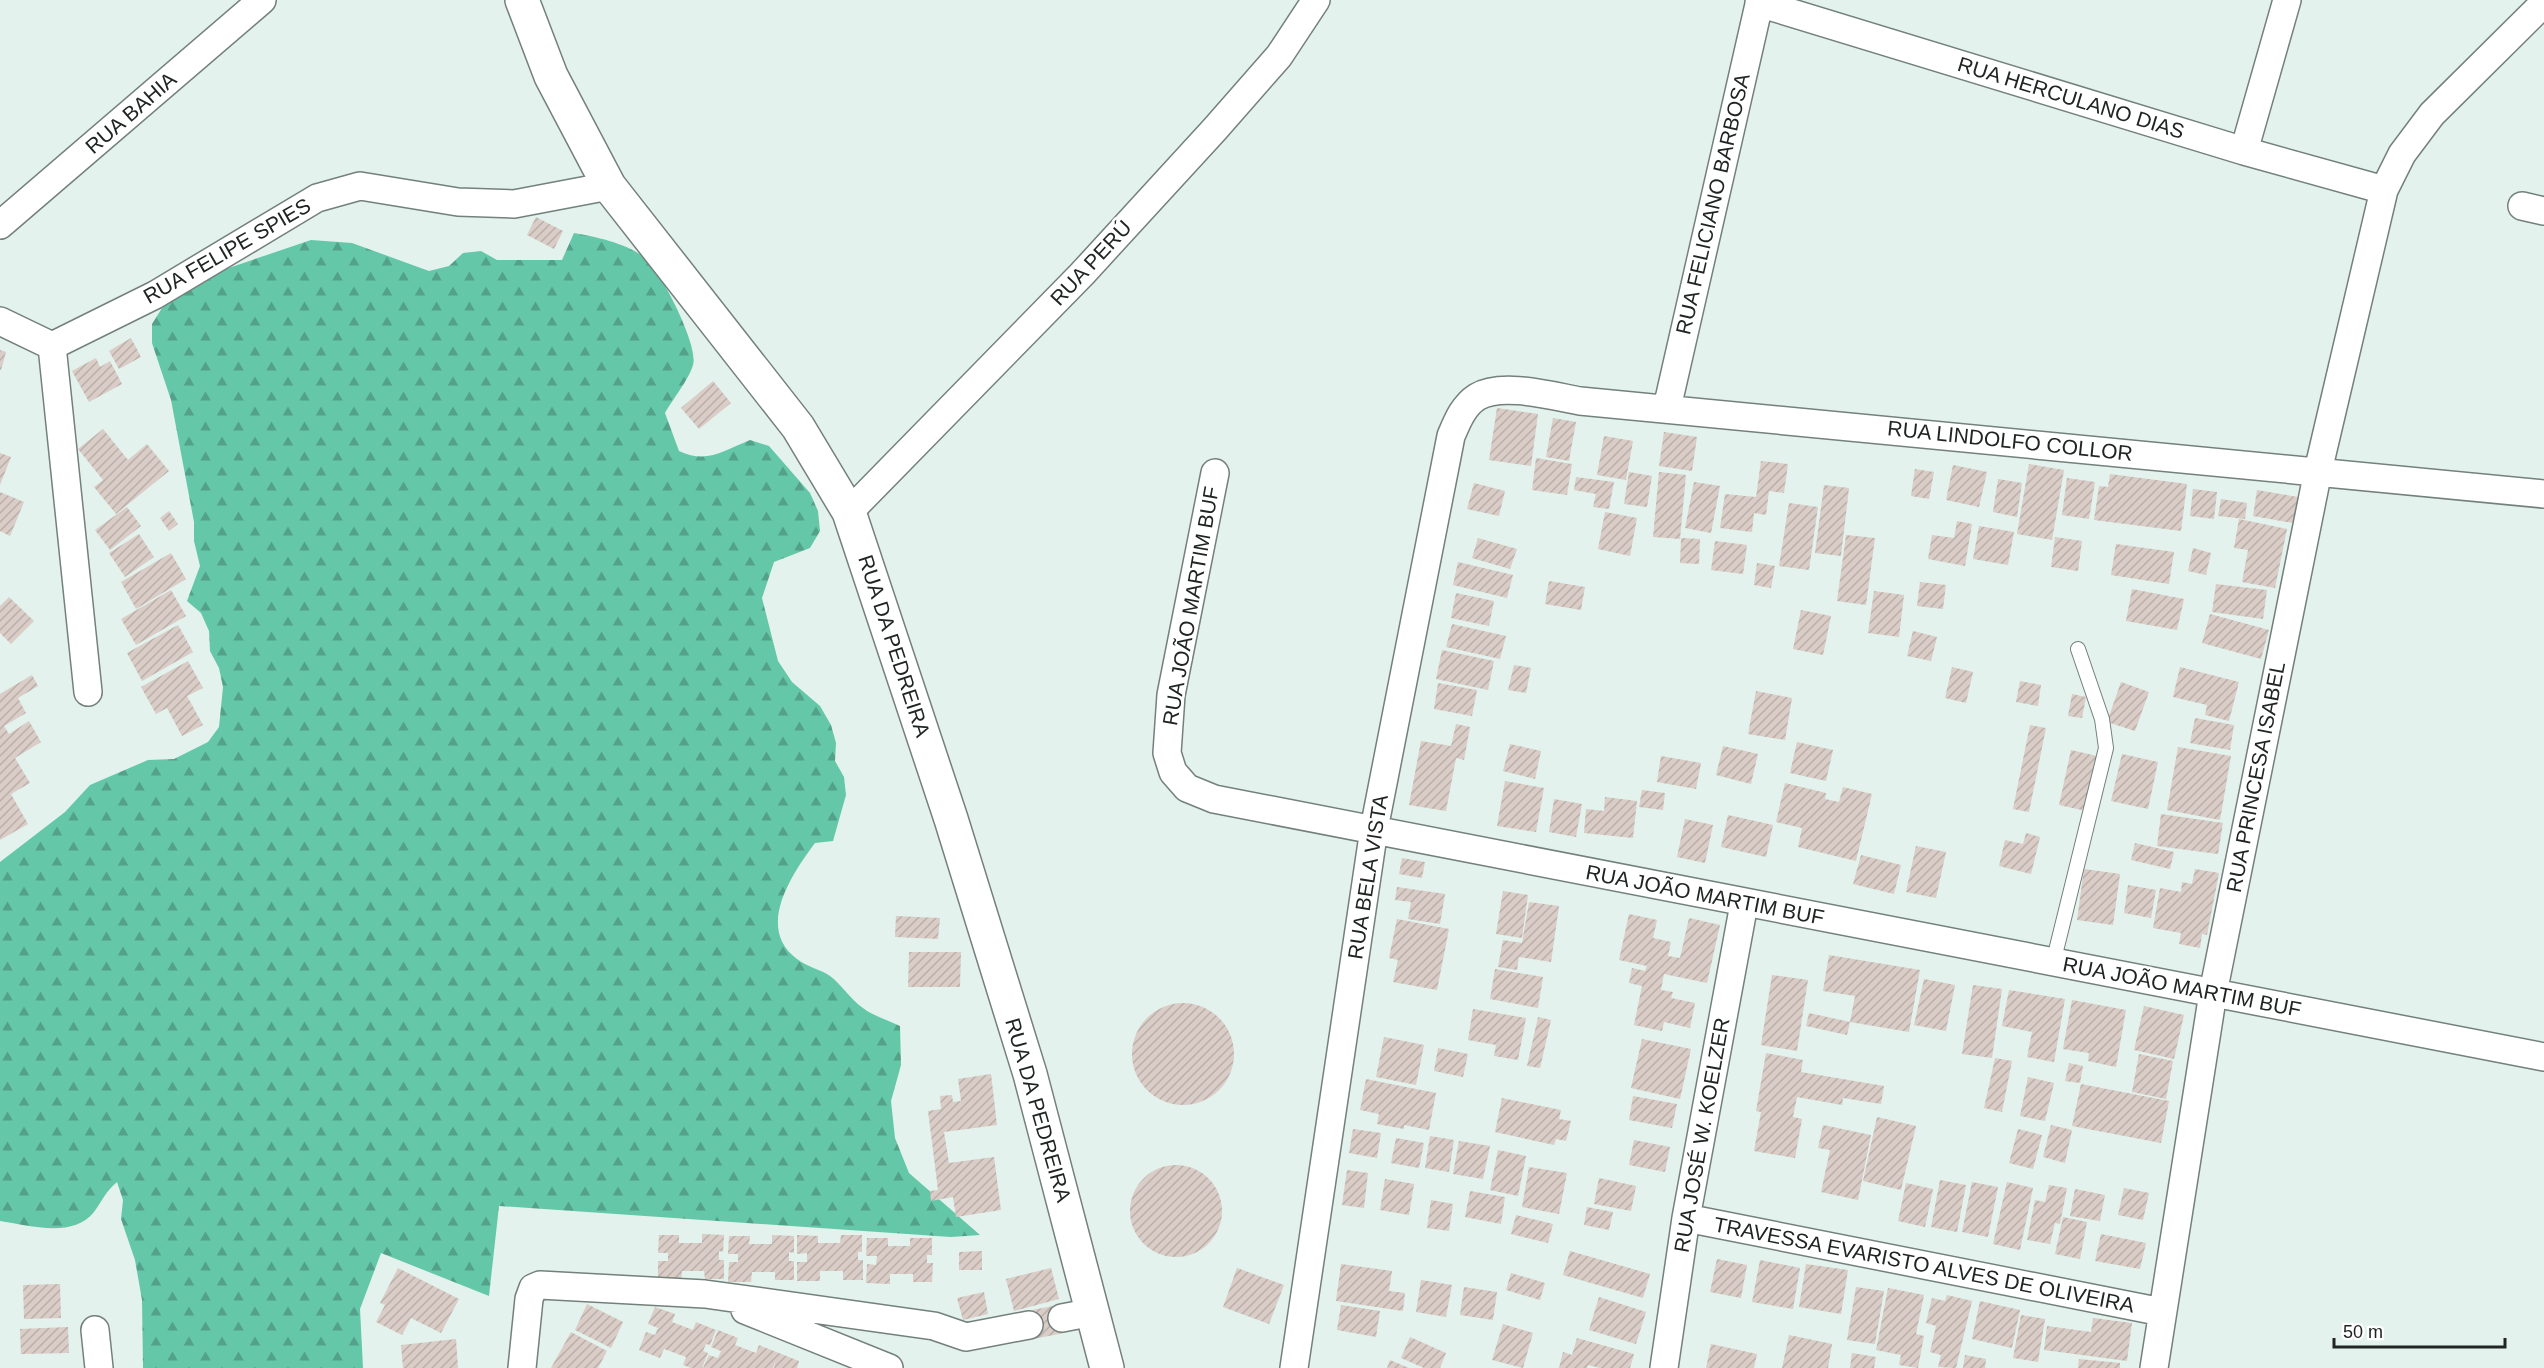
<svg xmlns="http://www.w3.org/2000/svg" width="2544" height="1368" font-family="Arial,sans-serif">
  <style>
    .forest { fill: url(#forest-firs) }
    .building { fill: url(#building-hatch) }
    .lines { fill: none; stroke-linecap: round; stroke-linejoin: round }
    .lane-casing { stroke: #73807b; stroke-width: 16 }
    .street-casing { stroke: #73807b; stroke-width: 30 }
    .secondary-casing { stroke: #73807b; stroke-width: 36 }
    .lane { stroke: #fff; stroke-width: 14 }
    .street { stroke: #fff; stroke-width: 27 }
    .secondary { stroke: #fff; stroke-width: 33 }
    .labels { text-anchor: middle; stroke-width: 5; stroke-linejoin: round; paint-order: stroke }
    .street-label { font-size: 21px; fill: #202523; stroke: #fff }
  </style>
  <defs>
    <pattern id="forest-firs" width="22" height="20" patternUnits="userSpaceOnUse" patternTransform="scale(1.5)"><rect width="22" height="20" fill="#64c7a8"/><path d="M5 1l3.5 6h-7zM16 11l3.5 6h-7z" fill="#52a188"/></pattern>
    <pattern id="building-hatch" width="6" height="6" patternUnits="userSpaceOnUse" patternTransform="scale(1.5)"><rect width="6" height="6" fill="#daccc6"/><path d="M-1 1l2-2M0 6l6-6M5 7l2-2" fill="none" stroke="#bbafaa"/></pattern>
  </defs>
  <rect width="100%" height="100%" fill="#e3f2ec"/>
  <path class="forest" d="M574,233c23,4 56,11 73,27 15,14 52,86 46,105 -4,14 -20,34 -28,48l14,38c28,13 44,0 71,-11l19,6 41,47 8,18 2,20 -10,17 -36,14 -12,36 16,63 14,21 28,24 11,19 5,18 -1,18 9,16 2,18 -13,46 -18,2c-23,31 -60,85 -18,116 10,8 23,10 33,17 12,9 20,23 33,32 10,8 25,12 37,18l1,39 -10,36 4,37 14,35 71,62 -29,2 -452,-31 -10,90 -108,-43 -21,56 3,59h-220l-1,-68 -7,-40 -14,-41 2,-19 -6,-18c-11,9 -15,19 -23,30 -21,27 -66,13 -94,9v-359l65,-50 25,-27 58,-25 26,-1 34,-17 11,-15 4,-40 -4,-19 -9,-17 -1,-20 -8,-18 -14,-12 13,-35 -6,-25v-19l-23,-122 -19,-57v-19l10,-16 34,-29 115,-39 41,3 77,28 20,-5 14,-13 18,-2 16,9h65z"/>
  <path class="building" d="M536,217l27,14 -9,18 -27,-14z
    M131,338l10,19 -22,12 -10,-18z
    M0,350l6,2 -5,18h-1z
    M96,358l4,9 10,-6 12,23 -33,18 -17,-31z
    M713,381l18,22 -32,26 -18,-21z
    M1497,408l41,6 -7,52 -42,-6z
    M1553,418l23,4 -7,39 -23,-4z
    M103,429l25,31 19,-16 22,27 -53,43 -22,-27 9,-7 -25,-31z
    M1664,432l33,5 -5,34 -33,-5z
    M1604,436l29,5 -7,39 -29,-5z
    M0,453l11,4 -11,28z
    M1536,458l36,6 -5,31 -35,-5z
    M1761,461l27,3 -4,29 -15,-2 -3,24 -12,-2 -2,19 -32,-4 5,-34 31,3z
    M2029,464l35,6 -12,70 -35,-6z
    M1953,465l34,7 -8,35 -33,-7z
    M1915,469l19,3 -5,27 -18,-3z
    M1629,472l23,4 -5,31 -23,-3z
    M1659,472l27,3 -6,64 -27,-2z
    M2110,474l77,10 -6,47 -87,-11 5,-34 9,1z
    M1576,477l38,5 -5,27 -16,-2 3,-13 -22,-4z
    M2067,478l28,4 -6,37 -27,-4z
    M1998,479l24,4 -5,34 -24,-5z
    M1694,482l26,4 -9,47 -26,-5z
    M1474,483l31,8 -6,25 -32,-7z
    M1824,485l25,3 -8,68 -26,-3z
    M2193,489l24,3 -3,27 -24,-3z
    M2257,490l41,7 -5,26 -40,-7z
    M0,492l24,10 -14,34 -10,-5z
    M2221,499l26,4 -2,16 -27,-3z
    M1789,503l29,4 -9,63 -30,-4z
    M127,507l14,19 -31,24 -15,-20z
    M169,511l9,13 -9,7 -9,-13z
    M1605,512l32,6 -7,38 -32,-7z
    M2239,519l48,10 -12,59 -33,-6 6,-32 -14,-2z
    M1957,521l15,3 -7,42 -37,-7 4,-24 22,3z
    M1979,526l35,6 -6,33 -35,-6z
    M139,534l15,23 -29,20 -16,-24z
    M1846,535l29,3 -9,67 -29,-4z
    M2055,537l27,4 -4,30 -27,-4z
    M1478,538l39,11 -7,20 -38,-11z
    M1681,538l19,1 -1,25 -19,-1z
    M1715,541l32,4 -4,29 -32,-4z
    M2116,544l58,8 -5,32 -58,-9z
    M2193,548l18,5 -5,22 -18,-4z
    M171,553l15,26 -50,30 -15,-27z
    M1458,562l55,13 -6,23 -54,-13z
    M1757,563l18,3 -4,22 -17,-3z
    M1549,581l36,6 -4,23 -36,-6z
    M1920,582l26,3 -3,24 -26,-3z
    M2216,584l51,6 -4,29 -51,-7z
    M2132,589l52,10 -7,31 -51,-9z
    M171,590l15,26 -50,29 -15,-26z
    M1874,591l30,4 -5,42 -31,-4z
    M1456,593l38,8 -5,25 -38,-8z
    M9,597l25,24 -23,23 -11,-11v-27z
    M1801,610l30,6 -8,39 -30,-6z
    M2210,614l59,16 -8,29 -59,-16z
    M1452,624l54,12 -6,23 -54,-12z
    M178,625l15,27 -51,29 -15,-28z
    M1913,631l24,6 -6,24 -24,-5z
    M1442,650l52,11 -6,29 -52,-11z
    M188,661l15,27 -16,8 16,29 -21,11 -15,-28 -11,6 -15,-27z
    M1514,665l17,3 -5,25 -18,-3z
    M1952,667l21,5 -7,31 -21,-5z
    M2180,667l59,15 -10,39 -24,-6 2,-10 -34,-8z
    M32,675l6,11 -20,12 8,15 -22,13 5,8 20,-13 12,21 -26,16 15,25 -19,11 17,30 -28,16v-146z
    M2020,681l21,4 -3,21 -22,-4z
    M2121,682l28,10 -14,39 -28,-9z
    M1438,683l39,7 -5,26 -38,-7z
    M1756,691l36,7 -7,42 -37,-6z
    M2072,694l14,3 -4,21 -14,-2z
    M2195,718l39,7 -4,25 -40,-7z
    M1456,724l14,3 -6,33 -8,-2 -10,53 -37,-6 12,-64 30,5z
    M2030,725l16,3 -17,84 -16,-3z
    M1797,742l36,8 -7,31 -36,-8z
    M1510,744l31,7 -6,28 -32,-8z
    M1723,746l35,8 -7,30 -35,-9z
    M2178,747l53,9 -11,64 -53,-10z
    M2071,750l26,6 -11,55 -27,-6z
    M2122,754l36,8 -10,47 -37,-8z
    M1661,756l40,7 -5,26 -39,-7z
    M1505,781l39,7 -8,44 -39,-6z
    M1785,783l41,10 -1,6 14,3 4,-15 29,7 -16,67 -58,-14 4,-19 -26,-6z
    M1642,790l23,3 -2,17 -24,-3z
    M1605,797l32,4 -4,37 -49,-5 2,-24 18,2z
    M1554,799l28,5 -6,33 -27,-5z
    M2161,814l62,9 -5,31 -61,-8z
    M1728,815l45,10 -7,32 -45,-10z
    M1685,819l28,6 -8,38 -28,-6z
    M2026,833l14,4 -9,37 -32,-8 6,-26 18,4z
    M2135,843l39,9 -4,17 -39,-9z
    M1916,846l30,6 -10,46 -30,-6z
    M1861,855l40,10 -7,29 -41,-10z
    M1402,858l23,4 -3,16 -23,-4z
    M2084,869l36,5 -7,51 -36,-5z
    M2195,869l24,4 -12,62 -5,-1 -2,14 -21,-4 2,-11 -28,-5 7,-40 21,4 1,-10 10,2z
    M2128,885l28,5 -5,28 -27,-5z
    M1397,887l48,7 -5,30 -32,-5 3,-17 -16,-2z
    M1503,891l25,4 -6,43 -26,-4z
    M1529,902l30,4 -8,56 -32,-5 -2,13 -19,-3 5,-27 19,3z
    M1629,914l28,6 -4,18 18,4 -3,14 12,2 9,-40 31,7 -13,58 -43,-9 -3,16 12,2 -2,6 24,5 -5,25 -26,-6 -2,9 -28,-6 8,-39 -13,-3 3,-15 13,3 2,-5 -28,-6z
    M896,916l44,2 -2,21 -43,-2z
    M1397,919l52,10 -12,61 -44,-8 5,-22 -9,-2z
    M909,952h52l-1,35h-52z
    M1829,955l91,15 -11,62 -59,-10 5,-26 -32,-5z
    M1495,969l48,8 -5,31 -48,-9z
    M1772,975l36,5 -11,71 -36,-6z
    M1924,979l31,6 -9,46 -32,-6z
    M1973,985l29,4 -10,69 -30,-4z
    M2009,990l56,9 -11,63 -27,-5 5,-25 -30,-6z
    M2072,1000l54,10 -10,57 -28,-6 1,-8 -26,-4z
    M1132 1054a51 51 0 1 1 102 0a51 51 0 1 1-102 0Z
    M2144,1006l40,9 -10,44 -40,-9z
    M1473,1009l53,9 -8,42 -24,-4 2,-11 -28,-5z
    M1809,1013l41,9 -3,13 -41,-9z
    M1538,1017l13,3 -11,48 -13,-2z
    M1384,1037l40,8 -8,40 -40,-8z
    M1642,1039l49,10 -11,50 -49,-11z
    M1438,1048l30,6 -5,23 -29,-6z
    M1766,1053l37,7 -2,12 83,14 -3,18 -38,-6 -1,7 -45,-8 -4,20 9,2 -7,39 -41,-7 7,-39 -5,-1z
    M2139,1054l34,7 -7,38 -34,-7z
    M1995,1058l17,3 -10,51 -18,-4z
    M2069,1063l14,3 -3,17 -15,-2z
    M991,1074l6,51 -53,7 5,31 45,-6 7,53 -45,7 -3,-20 -22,4 -1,-10 8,-1 -10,-79 13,-2 -1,-13 12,-1 1,7 8,-1 -3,-22z
    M2028,1077l26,6 -9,38 -25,-5z
    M1366,1079l70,14 -7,37 -25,-5v4l-27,-5 2,-10 -19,-4z
    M2081,1084l88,17 -8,42 -89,-17z
    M1633,1096l44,8 -5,24 -43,-8z
    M1502,1098l59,12 -2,9 12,2 -5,20 -10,-2 -2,6 -59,-13z
    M1877,1117l39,9 -15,64 -38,-9z
    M1823,1125l48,10 -13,65 -37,-8 9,-42 -12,-2z
    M2051,1125l21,5 -7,33 -22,-6z
    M1353,1129l28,4 -4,25 -28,-5z
    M2018,1129l24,6 -9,34 -24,-6z
    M1430,1136l24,4 -5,32 -24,-4z
    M1396,1138l28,5 -5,25 -28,-5z
    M1634,1140l36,7 -5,25 -36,-7z
    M1459,1141l31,5 -7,33 -30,-5z
    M1498,1150l28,6 -8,40 -28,-6z
    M1130 1211a46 46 0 1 1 92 0a46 46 0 1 1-92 0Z
    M1529,1167l38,6 -8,41 -37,-7z
    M1347,1170l21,3 -4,35 -22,-3z
    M1599,1178l37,8 -5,25 -37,-7z
    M1385,1179l29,5 -5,31 -29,-5z
    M1940,1180l26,5 -9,47 -26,-5z
    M1972,1182l26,5 -10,50 -26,-5z
    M2007,1182l26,6 -13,62 -27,-6z
    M1906,1183l27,6 -8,38 -27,-6z
    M2049,1185l18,3 -7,36 -5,-1 -5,21 -23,-4 8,-40 10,2z
    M2124,1188l25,5 -6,27 -25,-5z
    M2075,1189l30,6 -5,26 -30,-5z
    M1470,1191l35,6 -4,27 -36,-7z
    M1431,1200l22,4 -4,27 -22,-3z
    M1587,1207l26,5 -4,18 -25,-5z
    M1516,1215l37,9 -5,19 -37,-9z
    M2063,1217l24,5 -7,37 -25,-5z
    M702,1234l22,1 -1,17 -4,-1v9h5v19h-19l-1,-8h-22l-1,10 -23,-1v-19h10v-8h-10l1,-18h20v8h23z
    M2101,1234l45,9 -6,26 -45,-8z
    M772,1235l22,1v17l-5,-1v9h5v19h-19v-8h-23l-1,10h-23l1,-20h9v-8h-10l1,-18h21l-1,8h23z
    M797,1235l21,1v7h22l1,-8h21v17h-4v8h5v20h-20v-9h-23v10h-23v-19h10v-9l-10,1z
    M867,1238h21v8h22v-8h22v17h-5v8h6l-1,19h-19v-8h-23v10l-24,-1 1,-19 9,1 1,-9h-11z
    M982,1251v19h-23v-18z
    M1570,1251l80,23 -7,24 -80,-23z
    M1717,1259l30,6 -6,33 -31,-6z
    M1760,1260l40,8 -7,41 -41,-7z
    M1341,1264l51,7 -3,20 16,2 -2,18 -67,-10z
    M1806,1264l42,6 -7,44 -42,-7z
    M398,1268l61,31 -18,34 -30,-15 -9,17 -26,-13 9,-17 -5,-2z
    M1051,1268l8,31 -45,12 -8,-32z
    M1237,1268l47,17 -15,39 -46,-17z
    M1511,1273l34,10 -5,17 -34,-10z
    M1421,1280l31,5 -6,32 -30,-5z
    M60,1284l1,34 -37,1 -1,-34z
    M1464,1287l33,5 -4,28 -33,-5z
    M1856,1287l28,4 -9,53 -28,-4z
    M1888,1288l36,7 -8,39 8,2 -6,32 -19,-3 2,-10 -25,-5z
    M984,1292l4,22 -25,6 -6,-22z
    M1947,1295l25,6 -16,67 -18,-1 3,-12 -11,-3 6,-26 -10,-3 6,-25 13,3z
    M1599,1297l47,15 -10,32 -47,-14z
    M1980,1301l40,9 -8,38 -40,-9z
    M587,1304l36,18 -12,26 -36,-18z
    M1058,1305l6,28 -31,6 -6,-28z
    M1341,1305l39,6 -4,26 -39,-7z
    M655,1307l20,7 -3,8 21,8 3,-8 20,8 -6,15 -4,-1 -3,7 5,2 -6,15h-11l-8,-3 3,-8 -22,-8 -4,9 -21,-8 7,-18 9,3 3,-7 -10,-4z
    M2021,1315l24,4 -7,43 -25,-4z
    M2093,1318l39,5 -5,38 -83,-11 3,-24 44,6z
    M1503,1324l30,9 -10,35 -31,-8z
    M68,1327l1,26 -48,1 -1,-25z
    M718,1330l20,8 -3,7 21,8 3,-8 40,16 -2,7h-23l2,-8 -3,8h-70l6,-13 9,3 3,-7 -10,-4z
    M571,1332l36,19 -9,17h-47z
    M1789,1335l43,9 -4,24h-46z
    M1410,1337l36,16 -6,15h-16l-23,-10z
    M1577,1338l57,16 -4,14h-30l-12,-3 -1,3h-28l4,-16 9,3z
    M456,1339l2,29h-55l-2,-23z
    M1711,1344l46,10 -3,14h-48z
    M1852,1353l24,4 -2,11h-24z
    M1965,1355l21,4 -1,9h-22z
    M2079,1359l41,4v5h-42z
    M1390,1360l19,8h-22z"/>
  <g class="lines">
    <g class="lane-casing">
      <path id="lane" d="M2053,963l53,-215 -4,-29 -24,-70"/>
    </g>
    <g class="street-casing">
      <path id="street" d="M1759,3l485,148 140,39
        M2244,151l43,-151
        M2522,206l22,5
        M0,225l262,-225
        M0,321l52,25 103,-51 162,-97 43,-12 98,16 56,2 95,-18
        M52,346l36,346
        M1667,408l93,-408
        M1215,473l-44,222 -4,58 6,19 14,16 27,11 1330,258
        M849,512l233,-238 133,-145 64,-73 37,-56
        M1686,1218l476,94
        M745,1310l144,58
        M1062,1318l31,-6
        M95,1330l4,38
        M522,1368l7,-69 4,-11 7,-3 165,9 229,32 32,11 63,-12
        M1294,1368l80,-539 77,-393c6,-14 12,-30 26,-39 25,-15 75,-1 103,4l964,93
        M1664,1368l22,-150 58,-314
        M2154,1368l59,-375 105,-522 66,-281 18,-36 30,-40 112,-111"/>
    </g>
    <g class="secondary-casing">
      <path id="secondary" d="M522,0l29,76 58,110 189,241 51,85 102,307 79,255 77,294"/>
    </g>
    <use href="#lane" class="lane"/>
    <use href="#street" class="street"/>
    <use href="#secondary" class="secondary"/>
  </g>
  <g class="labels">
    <g class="street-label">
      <text transform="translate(2071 98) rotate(17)" y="7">RUA HERCULANO DIAS</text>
      <text transform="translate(131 113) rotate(-41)" y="7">RUA BAHIA</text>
      <text transform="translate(1713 204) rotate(-77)" y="7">RUA FELICIANO BARBOSA</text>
      <text transform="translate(227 251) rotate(-30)" y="7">RUA FELIPE SPIES</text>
      <text transform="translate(1091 263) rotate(-47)" y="7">RUA PERÚ</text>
      <text transform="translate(2010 441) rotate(6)" y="7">RUA LINDOLFO COLLOR</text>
      <text transform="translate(1191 606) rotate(-80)" y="7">RUA JOÃO MARTIM BUF</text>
      <text transform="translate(894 646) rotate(72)" y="7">RUA DA PEDREIRA</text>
      <text transform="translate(2256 777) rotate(-79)" y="7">RUA PRINCESA ISABEL</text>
      <text transform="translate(1368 877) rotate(-81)" y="7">RUA BELA VISTA</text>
      <text transform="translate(1705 895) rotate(11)" y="7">RUA JOÃO MARTIM BUF</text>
      <text transform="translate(2182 987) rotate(11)" y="7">RUA JOÃO MARTIM BUF</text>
      <text transform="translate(1038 1110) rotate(74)" y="7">RUA DA PEDREIRA</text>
      <text transform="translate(1702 1135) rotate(-80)" y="7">RUA JOSÉ W. KOELZER</text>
      <text transform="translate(1924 1265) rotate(11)" y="7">TRAVESSA EVARISTO ALVES DE OLIVEIRA</text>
    </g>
  </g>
  <path d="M2334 1338v9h171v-9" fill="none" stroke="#202523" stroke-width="3"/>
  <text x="2343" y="1338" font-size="18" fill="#202523" stroke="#ffffff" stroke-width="4.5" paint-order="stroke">50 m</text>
</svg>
